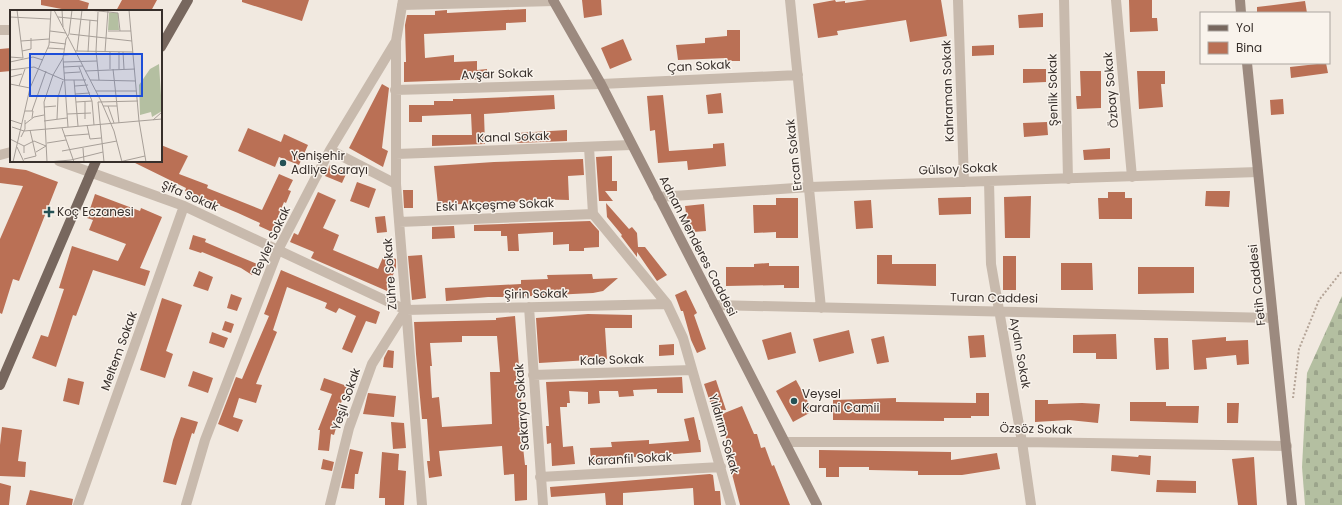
<svg xmlns="http://www.w3.org/2000/svg" width="1342" height="505" font-family="Poppins,sans-serif">
  <style>
    .cemetery { fill: url(#cemetery-stones) }
    .building { fill: #ba7055; fill-rule: evenodd }
    .lines { fill: none; stroke-linecap: round; stroke-linejoin: round }
    .path { stroke: #b4a497; stroke-width: 2; stroke-dasharray: 2 2; stroke-linecap: butt }
    .street { stroke: #c8baad; stroke-width: 10 }
    .secondary { stroke: #9c8a7f; stroke-width: 10 }
    .primary { stroke: #77675e; stroke-width: 10 }
    .poi-dot { fill: #245155; stroke: #f9f3ec; stroke-width: 1.5 }
    .labels { text-anchor: middle; stroke-width: 3; stroke-linejoin: round; paint-order: stroke }
    .street-label { font-size: 12px; fill: #372f2b; stroke: #f9f3ec }
    .poi-label { font-size: 12px; fill: #372f2b; stroke: #f9f3ec; text-anchor: start }
    .inset-road { fill: none; stroke: #a79f98; stroke-width: 1 }
    .view { fill: #1d4ed8; fill-opacity: 0.15; stroke: #1d4ed8; stroke-width: 2 }
    .inset-edge { fill: none; stroke: #372f2b; stroke-width: 2 }
  </style>
  <defs>
    <pattern id="cemetery-stones" width="16" height="16" patternUnits="userSpaceOnUse"><rect width="16" height="16" fill="#b4bfa1"/><path d="M2 7V4a2 2 0 0 1 4 0v3zM10 15v-3a2 2 0 0 1 4 0v3z" fill="#9ba48b"/></pattern>
  </defs>
  <rect width="100%" height="100%" fill="#f1e9e0"/>
  <path class="cemetery" d="M1342,296v209h-37l-3,-38 5,-94z"/>
  <path class="building" d="M41,0h38l10,3 -2,8h-15l-31,-6z
    M122,0h35l-6,11h-35z
    M242,0h67l-7,21 -60,-19z
    M582,0h19l1,15 -18,3z
    M835,0l1,2 9,-1v2l22,-3h74l6,36 -37,6 -4,-22 -69,11 1,4 -20,3 -5,-34z
    M1129,0h23v18h5l1,13 -28,1z
    M1305,1l2,12h-50v-6z
    M526,9v13l-20,1v7l-82,4 1,24 29,-3v7l23,-1v9l10,-1v10l-83,3v-20h2l-1,-37 2,-10h28v-4l12,-1v3z
    M1043,13v14l-24,1 -1,-13z
    M727,30h13v31h-13v-3l-49,2 -2,-15 29,-2v-5l22,-2z
    M623,39l9,21 -22,9 -9,-21z
    M994,45v10l-22,1v-10z
    M11,48v23l-11,1v-23z
    M1326,63l2,10 -37,5 -1,-11z
    M1023,69h23v13l-23,1z
    M1080,71h21v37l-24,1 -1,-13h5z
    M1137,71h28v13h-4l2,23 -24,2z
    M382,84l7,4 -7,60 6,3 -5,16 -34,-19z
    M721,93l2,20 -15,1 -2,-19z
    M554,95l1,14 -71,5 1,30 -53,2v-11h40l-1,-21 -49,2v6h-13v-17h25v-4h19v-2h9z
    M663,95l6,56 44,-3v-4l11,-1 2,23 -38,4 -1,-9 -29,2 -3,-33 -5,1 -3,-35z
    M1283,99l1,15 -13,1 -1,-15z
    M1047,122l1,13 -24,2 -1,-14z
    M248,128l33,14 3,-8 24,11 -9,20 -20,-8 -4,10 -37,-16z
    M567,130v11l-50,2v-10z
    M161,145l27,11 -9,18 29,11 -1,3 55,22 17,-36 14,6 -5,10 3,1 -5,12 -2,-1 -12,30 -13,-6 1,-3 -22,-10 -53,-22 1,-3 -55,-27h30z
    M1110,148v11l-26,1 -1,-10z
    M612,156v25h5v10h-12l8,10h-14l-3,-44z
    M583,159l1,16 -16,1 1,24 -34,-1v2l-97,4 -4,-39 60,-4z
    M330,165l17,7 -5,11 -17,-7z
    M0,167l26,3 32,12 -39,99 -6,-2 -11,35 -2,-1v-74l23,-53 -23,-3z
    M357,182l19,7 -7,19 -19,-7z
    M403,190h10v18h-9z
    M1206,191h24l-1,16 -24,-1z
    M318,192l18,8 -13,28 16,7 -6,15 45,19 6,-14 12,4v8l-9,24 -76,-33 3,-6 -24,-10 4,-9 4,2z
    M1108,192h17v6h7v21h-33l-1,-21h10z
    M95,194l45,17 1,-3 21,9 -22,51 10,3 -5,15 -52,-16 -17,46 -3,-1 -17,52 -24,-9 9,-23 7,2 16,-48 -5,-1 13,-42 46,15 8,-17 -37,-14 4,-10 -6,-2z
    M1031,196l-1,42h-25l-1,-41z
    M971,197v17l-32,1 -1,-17z
    M776,198h22v40h-22v-6l-22,1 -1,-28h23z
    M871,200l2,28 -17,1 -2,-28z
    M606,203l23,26 3,-2 5,6 1,14h7l22,28 -10,6 -20,-29v5l-16,-21 1,-1 -15,-18z
    M704,204l2,27 -13,1 -1,-7h-2l-1,-5h-2l-2,-14z
    M385,216l2,16 -10,1 -2,-16z
    M590,221l9,10v16l-15,1v3h-15v-7l-16,1v-13l-35,2 1,17h-11l-1,-15h-6v-5h-27v-6z
    M454,226l1,12 -23,1v-12z
    M193,235l13,4 -1,3 52,22 -5,11 -11,-7 -39,-16 -1,1 -12,-4z
    M422,255l4,43 -14,2 -4,-44z
    M877,255h15v9h44v22l-59,-2z
    M1003,256h13v34h-13z
    M769,263v3h30v22h-15v-3l-58,1v-19h28v-3z
    M1061,263h31l1,27h-32z
    M1138,267h56v26l-56,1z
    M281,270l99,42 -4,12 -10,-3 -14,32 -10,-4 14,-33 -17,-8 -3,5 -11,-5 2,-5 -40,-16 -14,43 4,2 -21,52 6,1 -6,18 -17,-5 -6,19 10,3 -5,12 -20,-8 18,-47 6,2 27,-63 -5,-2z
    M199,271l14,6 -5,14 -15,-5z
    M592,274l1,5 25,-1 -15,13 -10,2 -80,4h-25l-42,4 -1,-13 76,-4v-4l27,-1 -1,-4z
    M686,290l11,23 -3,2 12,34 -9,4 -6,-13 -8,-29h-2l-6,-16z
    M231,294l11,4 -5,13 -10,-3z
    M162,298l20,7 -16,46 7,3 -8,24 -25,-8z
    M588,314l44,1v13h-27l2,31 -68,4 -3,-45z
    M515,316l6,75 1,47 3,27h2v35l-12,1 -1,-27 -10,1 -2,-29 -63,5 3,25 -13,2 -2,-17h3l-3,-42h-5l-6,-65 -2,-32 82,-2v-2zM462,336h35l3,36h-10l2,52 -50,3 -3,-30 -7,1 -2,-32h2l-2,-23 32,-1z
    M225,321l9,3 -3,9 -9,-3z
    M849,330l5,23 -35,9 -6,-23z
    M212,332l16,6 -4,10 -15,-5z
    M791,332l5,21 -28,7 -6,-20z
    M1116,334l1,25h-21v-6h-23v-18z
    M984,335l2,22 -16,1 -2,-22z
    M884,336l5,26 -12,2 -6,-25z
    M1226,337v4l22,-1 1,24 -12,1 -1,-10 -30,3 1,11 -13,1 -2,-30z
    M1154,338h14l1,31 -13,1z
    M674,344v11l-15,1v-11z
    M388,350l6,1 -1,17 -10,-1 1,-9z
    M193,371l20,7 -5,15 -20,-7z
    M682,377l1,16h-26v-4l-24,1 1,6 -15,1 -1,-6h-19l1,12 -12,1v-12l-19,-1 1,12h-3v4h-7l3,40 10,-1 2,18 -23,2 -1,-23 -4,1 -1,-18h3l-3,-44z
    M68,378l16,4 -5,23 -16,-4z
    M324,378l23,8 -12,34 3,1 -4,14 -3,-1 -2,17 -11,-1 2,-20h-2l14,-36 -12,-4z
    M716,380l10,30 -13,1 -9,-27z
    M796,380l17,31 -20,11 -17,-31z
    M368,393l28,3 -2,21 -31,-3z
    M976,393h13v23h-18v2h-27v3l-111,-1v-20l63,-2v4l80,1z
    M1035,400h13v4l34,-1 18,1 -2,19 -29,-3 -34,2z
    M1130,402h36v4h33l-1,17 -68,-2z
    M1227,403h12l-1,20h-11z
    M742,406l12,28h3l4,14 4,-1 7,19 2,-1 16,40h-50l-8,-31h2l-5,-18 -7,-42z
    M181,417l17,5 -4,12 -2,-1 -16,52 -13,-3 10,-42z
    M694,417l5,23h1l1,12 -79,6v2l-31,3 -1,-15 22,-1 -1,-5 38,-2v4l40,-3 -5,-22z
    M391,422l13,1 2,25 -13,1z
    M2,427l20,3 -4,31 8,1 -1,15 -25,-1v-31z
    M350,449l13,3 -5,22h-3l-1,15 -13,-1z
    M819,450l132,2v8l46,-7 3,16 -38,6h-44v-4l-49,-1v-3h-30v10h-13v-9h-7z
    M382,452l17,2 -1,16 8,1 -2,34h-19v-7h-6z
    M1112,455l26,2 1,-2 12,1 -1,19 -39,-4z
    M1254,457l3,48h-19l-6,-46z
    M323,459l11,3 -2,9 -11,-2z
    M710,474l3,1 2,16h5l1,14h-27l-1,-17 -70,5v12h-17l-1,-12 -54,4 -1,-10z
    M1157,480l39,1v12l-40,-1z
    M0,483l11,3 -2,19h-9z
    M30,490l43,9 -1,6h-46z"/>
  <g class="lines">
    <path class="path" d="M1293,398l6,-49 20,-49 23,-29"/>
    <path class="street" d="M790,0l31,308
      M958,0l6,182
      M1064,0l4,179
      M1116,0l16,177
      M402,5l152,-4
      M0,30h11
      M396,42v142l26,321
      M395,90l206,-6 197,-9
      M589,147l4,67 74,90 16,34 48,167
      M330,150l66,34
      M396,154l235,-9
      M0,155l11,-3
      M59,161l125,45 222,104 261,-6
      M989,181l2,83 31,178 9,63
      M658,197l152,-10 448,-15
      M399,222l194,-8
      M714,305l559,13
      M529,307l14,198
      M533,375l159,-5
      M785,442h237l265,4
      M540,477l181,-10
      M78,505l106,-299
      M186,505l19,-65 73,-190 52,-100 66,-109 7,-41
      M330,505l19,-77 23,-64 34,-54"/>
    <path class="secondary" d="M553,0l48,84 216,421
      M1240,0l1,13
      M1247,63l45,442"/>
    <path class="primary" d="M161,47l27,-47
      M0,385l96,-224"/>
  </g>
  <g class="poi-dot">
    <circle cx="283" cy="163" r="4"/>
    <path d="M47 206h4v4h4v4h-4v4h-4v-4h-4v-4h4z"/>
    <circle cx="794" cy="401" r="4"/>
  </g>
  <g class="labels">
    <g class="street-label">
      <text transform="translate(699 66) rotate(-3)" y="4">Çan Sokak</text>
      <text transform="translate(497 74) rotate(-2)" y="4">Avşar Sokak</text>
      <text transform="translate(1053 90) rotate(-91)" y="4">Şenlik Sokak</text>
      <text transform="translate(1111 90) rotate(-95)" y="4">Özbay Sokak</text>
      <text transform="translate(948 91) rotate(-92)" y="4">Kahraman Sokak</text>
      <text transform="translate(513 137) rotate(-2)" y="4">Kanal Sokak</text>
      <text transform="translate(794 155) rotate(-96)" y="4">Ercan Sokak</text>
      <text transform="translate(958 169) rotate(-2)" y="4">Gülsoy Sokak</text>
      <text transform="translate(190 196) rotate(23)" y="4">Şifa Sokak</text>
      <text transform="translate(495 205) rotate(-2)" y="4">Eski Akçeşme Sokak</text>
      <text transform="translate(271 241) rotate(-65)" y="4">Beyler Sokak</text>
      <text transform="translate(698 246) rotate(63)" y="4">Adnan Menderes Caddesi</text>
      <text transform="translate(390 274) rotate(-94)" y="4">Zühre Sokak</text>
      <text transform="translate(1257 285) rotate(-96)" y="4">Fetih Caddesi</text>
      <text transform="translate(536 294) rotate(-1)" y="4">Şirin Sokak</text>
      <text transform="translate(994 298) rotate(1)" y="4">Turan Caddesi</text>
      <text transform="translate(119 351) rotate(-70)" y="4">Meltem Sokak</text>
      <text transform="translate(1020 353) rotate(80)" y="4">Aydın Sokak</text>
      <text transform="translate(612 360) rotate(-2)" y="4">Kale Sokak</text>
      <text transform="translate(346 399) rotate(-71)" y="4">Yeşil Sokak</text>
      <text transform="translate(522 407) rotate(-94)" y="4">Sakarya Sokak</text>
      <text transform="translate(1036 429) rotate(1)" y="4">Özsöz Sokak</text>
      <text transform="translate(724 434) rotate(74)" y="4">Yıldırım Sokak</text>
      <text transform="translate(630 459) rotate(-3)" y="4">Karanfil Sokak</text>
    </g>
    <g class="poi-label">
      <text x="291" y="160">Yenişehir<tspan x="291" dy="14">Adliye Sarayı</tspan></text>
      <text x="57" y="216">Koç Eczanesi</text>
      <text x="802" y="398">Veysel<tspan x="802" dy="14">Karani Camii</tspan></text>
    </g>
  </g>
  <g transform="translate(10 10)">
    <rect width="152" height="152" fill="#f1e9e0"/>
    <path d="M149,54l3,47 -10,6 -1,-5 -11,3 -1,-30 11,-16z" fill="#b4bfa1"/>
    <path d="M99,3h9l1,17h-11z" fill="#b4bfa1"/>
    <path class="inset-road" d="M44,0l47,91 13,30 8,31M52,0l1,17M79,0l29,3 2,18M119,0l10,111 7,41M88,2l-2,39 3,29M0,7l40,2M48,7l40,4M40,21l16,2M98,21h23M60,24l62,7M11,31l28,-2M39,32l17,2M38,38l16,1M12,41l9,-2v-11M65,41l58,1M67,41l5,-41M78,42l2,-32M95,42l3,-42M100,42v17M109,42v17M113,42l1,17M54,45l12,-1M0,47l13,1 -6,-48M53,48l5,69M0,52l23,-5 10,3M53,52l34,-1M53,57l20,-1M69,57l13,34 2,24M103,59l6,54M0,60l24,-3 30,13h22M75,61l50,-2M54,63l16,-1M0,67l12,-3M64,70l4,46M80,70l46,1M0,74l20,4M9,76l6,-17M65,76l13,-1M86,81h41M65,84l15,-1M66,92l16,-1M93,96h14M98,96l6,17M34,97l12,-1M15,101h8l-1,7M22,101l14,-40M57,104l24,-1M47,109l1,-22 5,-16M75,109v-17M0,110l12,4M143,110l9,-8M34,111l23,-3M15,114l9,-7 10,-2M77,115l3,14 11,-1M2,117l12,4 138,-12M52,118l12,34M20,120l6,26M54,126l25,-2M11,127l4,-8v-9M0,129l14,7M37,133l19,-3M7,137l7,15M73,138l1,14M52,141l55,-10M14,143v-7l10,-5 12,5 -10,6M14,149l12,-3M3,152l17,-74 19,-43 2,-35M37,152l-3,-60 9,-27 10,-17 3,-19 3,-5 3,-24M38,152l23,-2 32,-8M94,152l-6,-60 40,-1M109,152l26,-6"/>
    <path class="view" d="M20,44h112v42h-112z"/>
    <rect width="152" height="152" class="inset-edge"/>
  </g>
  <rect x="1200" y="12" width="130" height="52" fill="#f9f3ec" stroke="#aba59f"/>
  <rect x="1208" y="25" width="20" height="6" fill="#77675e" stroke="#aba59f"/>
  <text x="1236" y="32" font-size="12" fill="#372f2b">Yol</text>
  <rect x="1208" y="42" width="20" height="12" fill="#ba7055" stroke="#aba59f"/>
  <text x="1236" y="52" font-size="12" fill="#372f2b">Bina</text>
</svg>
